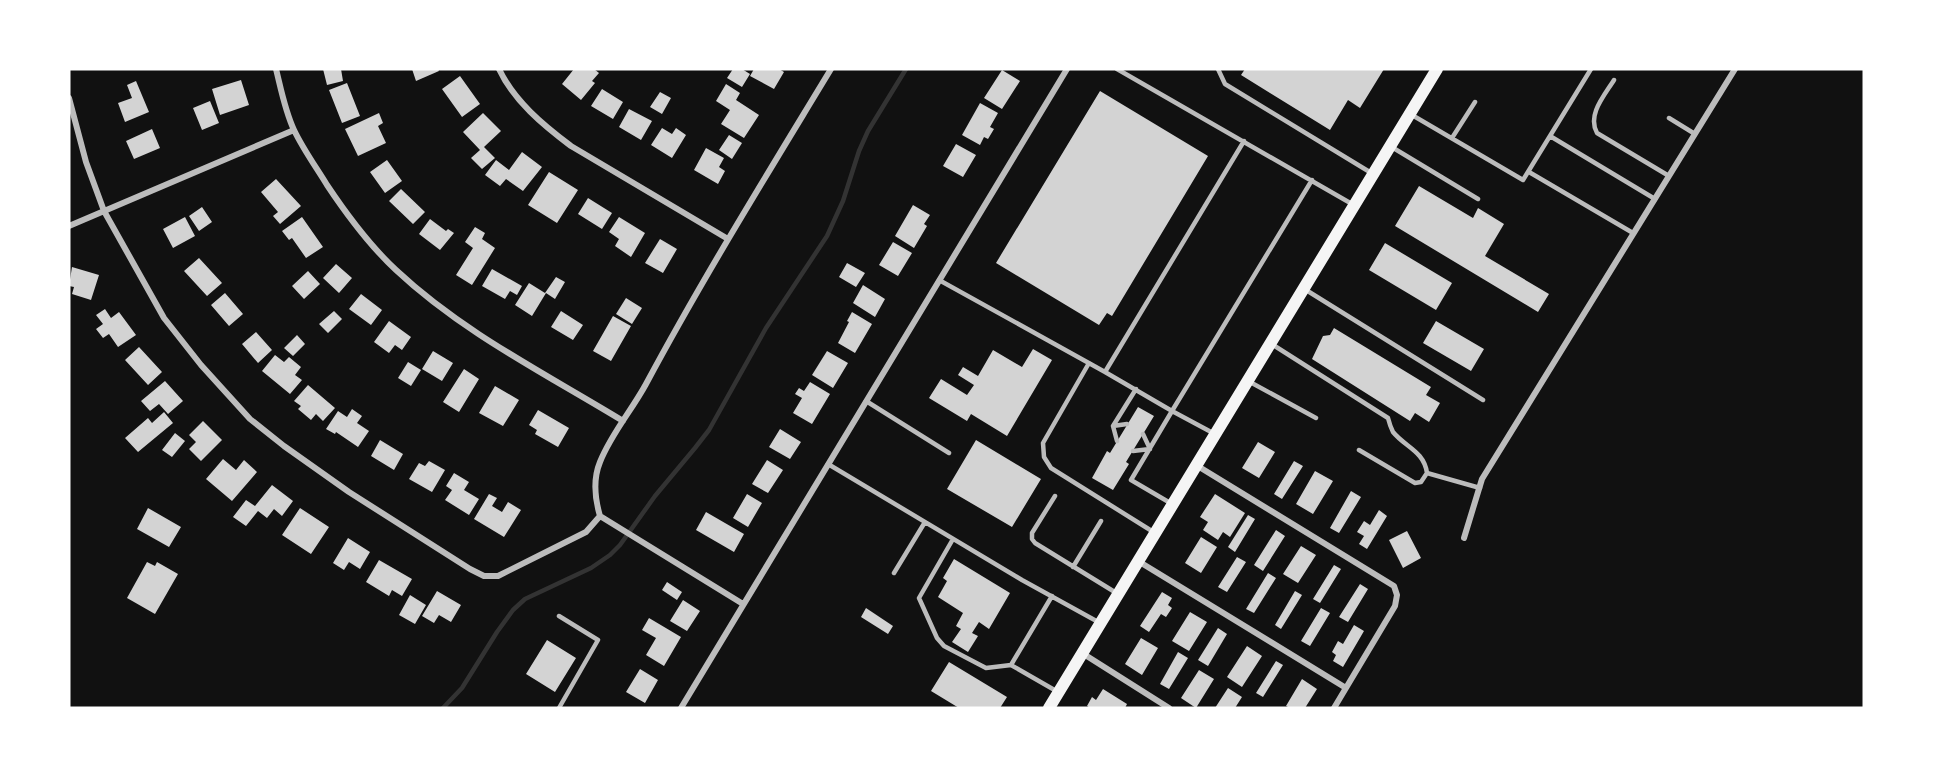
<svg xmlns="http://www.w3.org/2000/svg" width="1933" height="777" font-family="'Sofia Sans Condensed',sans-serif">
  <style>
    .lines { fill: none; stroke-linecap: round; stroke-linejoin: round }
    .stream { stroke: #333; stroke-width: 4.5 }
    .building { fill: #d3d3d3 }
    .service { stroke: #bcbcbc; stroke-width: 4.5 }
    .minor { stroke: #bcbcbc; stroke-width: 6 }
    .secondary { stroke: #f5f5f5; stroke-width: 12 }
  </style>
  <rect width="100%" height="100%" fill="#111"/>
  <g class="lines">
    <path class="stream" d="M443,708l19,-20 35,-56 16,-22 12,-11 66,-31 19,-13 10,-10 35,-49 40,-48 14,-18 57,-102 61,-92 16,-35 16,-50 9,-20 38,-62"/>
  </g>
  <path class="building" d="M323,69h18l2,12 -16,4z
    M412,69h26l1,2 -23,10z
    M574,69h20l5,4 -7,8 3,2 -14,17 -19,-16z
    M733,69h9l8,5 -8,13 -15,-9z
    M754,69h25l5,3 -10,17 -24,-13z
    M1245,69h139l-24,39 -12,-8 -18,30 -89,-55z
    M1002,70l18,11 -18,28 -18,-11z
    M460,76l20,28 -18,13 -20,-28z
    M241,80l8,25 -29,10 -8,-26z
    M136,81l13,31 -24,10 -7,-19 14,-5 -5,-13z
    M347,83l13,33 -18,7 -13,-33z
    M726,84l14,9 -4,7 23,15 -15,23 -23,-14 9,-14 -14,-9z
    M602,89l21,13 -10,17 -22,-13z
    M1100,91l108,65 -96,160 -5,-3 -8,12 -103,-62z
    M660,92l11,6 -9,16 -12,-7z
    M210,101l9,22 -17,7 -9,-22z
    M980,103l18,10 -8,14 4,2 -6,10 -4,-2 -4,8 -18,-10z
    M629,109l23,12 -11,19 -22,-13z
    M379,113l4,10 -5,3 8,17 -28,13 -13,-27z
    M483,113l18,18 -17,16 11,11 -13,11 -11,-11 9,-8 -17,-18z
    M662,128l10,6 4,-6 10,7 -14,23 -21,-13z
    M152,129l8,19 -26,11 -8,-18z
    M729,135l13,8 -10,16 -13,-9z
    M956,144l20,11 -13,22 -20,-11z
    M706,148l18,10 -5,9 6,4 -7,13 -24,-14z
    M522,152l20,15 -19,24 -17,-12 -6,7 -15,-11 11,-15 13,10z
    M387,160l15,21 -17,12 -15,-21z
    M549,172l29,18 -21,33 -29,-18z
    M276,179l25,27 -21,18 -7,-8 5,-4 -17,-20z
    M1419,186l54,32 5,-10 26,16 -19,32 64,38 -11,18 -143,-86z
    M401,189l24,23 -12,12 -24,-23z
    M588,198l24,15 -10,16 -24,-15z
    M913,205l17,10 -6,9 3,2 -13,22 -19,-12z
    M202,207l10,15 -13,9 -10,-15z
    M185,217l10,19 -22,12 -10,-19z
    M302,217l21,30 -17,11 -14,-20 -3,2 -7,-9z
    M619,217l26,16 -14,24 -16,-11 4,-7 -10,-7z
    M430,219l16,12 2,-2 6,4 -14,17 -21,-16z
    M475,227l10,6 -3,6 13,9 -23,37 -16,-10 17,-27 -8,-6z
    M660,239l17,10 -14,24 -18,-10z
    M893,242l19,11 -14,23 -19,-11z
    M1385,243l67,40 -16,27 -67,-40z
    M199,258l23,25 -15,13 -23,-25z
    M847,263l18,10 -9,14 -17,-10z
    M336,264l16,14 -13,15 -16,-15z
    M72,267l27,8 -8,25 -19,-6 2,-7 -5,-1z
    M492,269l30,17 -5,9 -7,-4 -5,8 -23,-13z
    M308,271l12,13 -16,15 -12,-13z
    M556,277l9,5 -10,17 -9,-6 -14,23 -17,-11 14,-22 16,10z
    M863,285l22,14 -10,18 -22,-14z
    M225,293l18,21 -14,12 -18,-21z
    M361,294l21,16 -11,15 -22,-16z
    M626,298l16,10 -10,16 -16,-10z
    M105,309l6,9 8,-6 17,23 -18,12 -9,-13 -6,4 -7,-9 7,-5 -7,-9z
    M334,311l8,8 -14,14 -9,-9z
    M561,311l22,14 -10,15 -22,-13z
    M852,312l20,12 -17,29 -17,-10 11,-21 -2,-1z
    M613,316l18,10 -20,35 -18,-10z
    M389,321l22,16 -9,13 -7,-5 -6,8 -15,-11z
    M1436,321l48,28 -13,22 -48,-28z
    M1334,328l97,59 -5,8 14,8 -11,19 -14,-9 -5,8 -98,-62 11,-23 7,-1z
    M256,332l16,18 -14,13 -16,-19z
    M297,335l8,9 -12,12 -9,-8z
    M139,347l23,25 -14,13 -23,-25z
    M1033,349l19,11 -45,76 -36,-22 -4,7 -38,-23 12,-19 26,16 7,-10 -16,-10 5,-8 15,9 15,-26 29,17z
    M433,351l20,12 -11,18 -20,-12z
    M827,351l21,12 -15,25 -21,-13z
    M275,355l9,7 5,-5 12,10 -6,8 7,5 -12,14 -28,-23z
    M408,362l13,8 -10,16 -13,-8z
    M464,369l15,10 -20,33 -16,-10z
    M165,381l18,20 -15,13 -9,-10 -9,7 -9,-10z
    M810,382l20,12 -18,30 -19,-11 9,-15 -7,-4 4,-6 5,3z
    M308,385l27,23 -12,13 -7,-7 -5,6 -13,-11 3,-3 -7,-5z
    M495,386l24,14 -16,26 -24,-13z
    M1138,407l16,9 -28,46 3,2 -16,26 -21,-12 15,-27 3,2z
    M352,409l10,7 -5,7 12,8 -11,16 -22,-15 -1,2 -9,-5 12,-18 9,6z
    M538,410l31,18 -11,19 -23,-13 2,-4 -8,-5z
    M164,412l9,11 -35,29 -13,-14 23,-20 4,5z
    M203,421l19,19 -21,21 -12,-12 7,-7 -7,-7z
    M780,429l21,13 -11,17 -21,-12z
    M175,433l10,8 -13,16 -10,-7z
    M380,440l23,14 -9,16 -23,-14z
    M976,440l65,39 -29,48 -65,-38z
    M1258,442l17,10 -16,26 -17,-10z
    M223,459l13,11 8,-10 13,12 -25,29 -26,-22z
    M767,460l16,10 -15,23 -16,-9z
    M429,461l16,9 -13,22 -23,-13 10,-16 6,3z
    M1294,461l9,5 -21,33 -8,-5z
    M1315,471l18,10 -20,33 -17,-10z
    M454,473l15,9 -5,8 15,9 -10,16 -24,-15 7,-10 -6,-4z
    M272,485l21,16 -11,15 -8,-7 -7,9 -9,-7 -12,15 -13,-9 13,-17 9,6z
    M1351,491l10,6 -22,36 -9,-5z
    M489,494l8,4 -5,8 10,6 6,-10 13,8 -17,27 -30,-18z
    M747,494l15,9 -14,24 -15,-9z
    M1215,494l30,19 -15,24 -7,-5 -5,8 -15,-10 5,-8 -8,-5z
    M148,508l33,19 -12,20 -32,-18z
    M300,508l29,19 -18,27 -29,-19z
    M1379,510l8,6 -20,33 -8,-5 5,-8 -7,-4 7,-11 6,4z
    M706,512l38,22 -10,18 -38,-22z
    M1248,515l7,4 -20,33 -7,-5z
    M1276,530l9,6 -22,35 -9,-6z
    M1407,531l14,27 -18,10 -14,-28z
    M1201,537l16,10 -16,26 -16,-10z
    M348,538l22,14 -10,17 -11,-7 -5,8 -11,-7z
    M1301,546l15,9 -18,28 -15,-9z
    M1237,557l9,5 -19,30 -9,-5z
    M954,559l56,34 -21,36 -10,-7 -7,11 6,3 -10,16 -16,-10 9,-13 -5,-3 7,-13 -25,-16 9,-16 -4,-3z
    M379,560l33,19 -10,17 -10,-6 -3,6 -23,-14z
    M147,562l8,4 2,-4 21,12 -23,40 -28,-16z
    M1334,565l7,4 -21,34 -7,-4z
    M1268,573l8,5 -22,35 -8,-4z
    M667,582l15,10 -5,8 -15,-10z
    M1360,584l8,5 -20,33 -9,-5z
    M437,591l24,14 -10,17 -12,-7 -5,8 -12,-7z
    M1295,591l7,4 -21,34 -6,-4z
    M1162,592l10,6 -4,7 4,3 -6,9 -5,-3 -12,18 -9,-6z
    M410,595l16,10 -11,19 -16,-9z
    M683,600l17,11 -13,20 -17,-10z
    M866,608l27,18 -5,8 -27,-17z
    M1321,608l9,5 -20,33 -9,-5z
    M1190,612l17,10 -18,29 -17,-10z
    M649,618l32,19 -17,29 -18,-11 10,-17 -14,-8z
    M1354,625l10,6 -21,36 -10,-6 3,-6 -4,-3 6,-11 5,3z
    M1218,628l9,6 -19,32 -10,-6z
    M1141,638l17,10 -16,27 -17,-11z
    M547,640l29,18 -21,34 -29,-18z
    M1247,646l15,10 -20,31 -15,-10z
    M1178,652l10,6 -19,31 -9,-5z
    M1276,661l7,4 -20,32 -7,-4z
    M949,662l58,35 -7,11h-41l-28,-17z
    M640,669l18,11 -13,23 -19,-11z
    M1199,670l15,9 -18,29 -15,-10z
    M1302,679l15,10 -12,19h-15l-4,-2z
    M1228,688l14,9 -7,11h-20z
    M1103,689l24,15 -2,4h-35l-3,-2 5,-9 4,3z"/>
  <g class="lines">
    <path class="service" d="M1117,69l235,135
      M1218,69l7,15 148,90
      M1614,80c-10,16 -27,35 -17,53l72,43
      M1412,115l111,65 68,-111
      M1669,118l26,16
      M1550,136l105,63
      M1452,138l23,-36
      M1244,141l-139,231 67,39 140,-231
      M1390,146l88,53
      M1529,172l104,61
      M939,280l166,92
      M1306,290l177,110
      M1270,343l118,75c1,4 3,10 5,14 12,15 31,19 34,41l53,15
      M1089,363l-46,80 1,14 7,11 104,65
      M1250,382l66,36
      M866,401l83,52
      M1113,426l14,-2
      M1117,441l-4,-15 23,-37
      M1359,450l56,33 6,-1 6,-9
      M1133,451l17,-2 -7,-15
      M828,464l194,116 78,43
      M1055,496l-23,37v6l3,4 83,51
      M1172,504l-41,-24 41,-69 41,22
      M953,539l-34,59 18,40 7,8 42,22 25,-3 47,27
      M1073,567l28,-46
      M894,573l31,-51
      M1011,665l41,-69
      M559,708l39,-68 -39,-24"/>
    <path class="minor" d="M276,69c5,20 9,42 18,61 9,19 22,37 33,55 20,30 42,60 69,85 66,62 150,104 227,151
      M499,69c15,32 44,56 72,77l157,93
      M69,98l17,64 18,49 60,107 37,47 49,54 34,27 65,46 121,77 14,7h14l88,-44 14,-16c-5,-17 -7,-37 0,-54 11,-28 32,-52 46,-78 58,-108 122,-211 185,-315
      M69,226l225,-96
      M1196,465l198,121 3,9 -2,11 -61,102
      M600,516l143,88
      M1464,538l18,-59 253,-410
      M1138,561l208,127
      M1082,653l87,55
      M681,708l386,-639"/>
    <path class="secondary" d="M1049,708l388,-639"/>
  </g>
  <rect width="1933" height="777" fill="none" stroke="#ffffff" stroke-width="141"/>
</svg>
